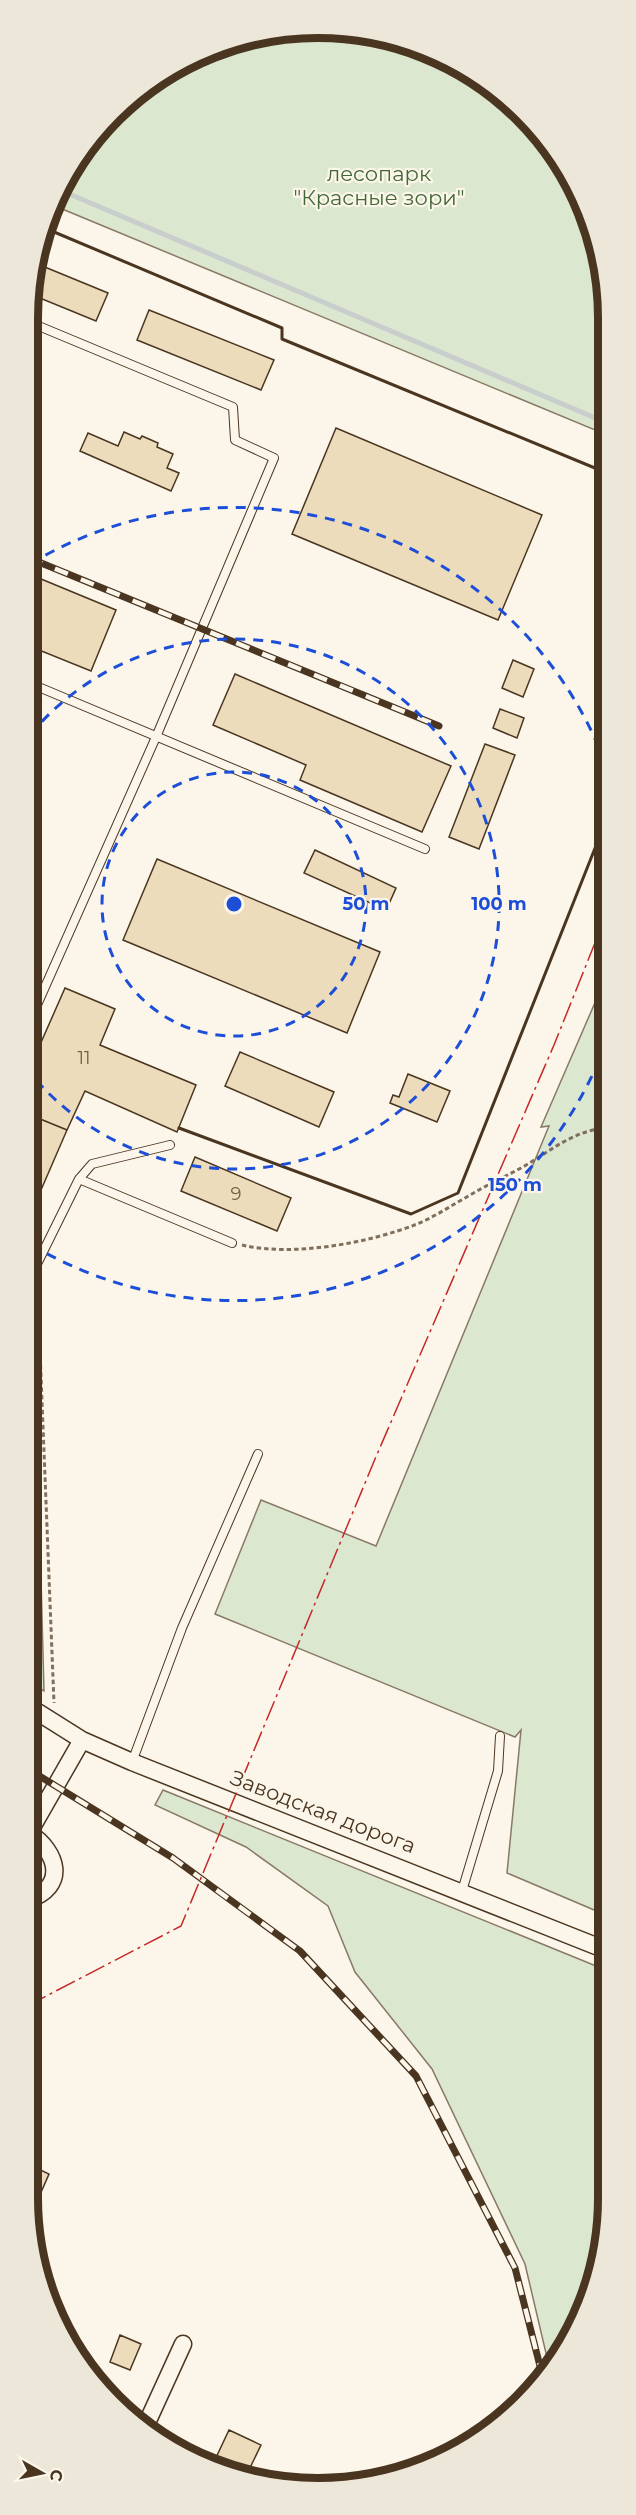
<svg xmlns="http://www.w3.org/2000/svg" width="636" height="2515" font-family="Montserrat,sans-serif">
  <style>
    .green { fill: #dce7d0; stroke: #887966; stroke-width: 1.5 }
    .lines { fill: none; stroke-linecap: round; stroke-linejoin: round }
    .stream { stroke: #c9cecd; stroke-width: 5 }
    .building { fill: #ecdcbc; stroke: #4a3520; stroke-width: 1.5 }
    .lane-casing { stroke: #4a3520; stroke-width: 10 }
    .street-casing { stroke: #4a3520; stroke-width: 19 }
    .path { stroke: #7f6f5c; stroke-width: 3; stroke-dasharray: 4.5 3; stroke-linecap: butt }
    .lane { stroke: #fbf6e9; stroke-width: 8 }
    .street { stroke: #fbf6e9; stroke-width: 16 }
    .rail-casing { stroke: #4a3520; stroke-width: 7 }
    .rail { stroke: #fbf6e9; stroke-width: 4.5; stroke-dasharray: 14; stroke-linecap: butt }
    .wall { stroke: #4a3520; stroke-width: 3 }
    .power { stroke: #c62828; stroke-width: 1.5; stroke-dasharray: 21 4.5 3 4.5; stroke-linecap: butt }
    .ring { fill: none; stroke: #1d4ed8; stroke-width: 3; stroke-dasharray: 10 8 }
    .labels { text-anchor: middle; stroke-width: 4.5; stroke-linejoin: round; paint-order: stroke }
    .number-label { font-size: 18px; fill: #725f47 }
    .park-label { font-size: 21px; fill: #436837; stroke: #fbf6e9 }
    .street-label { font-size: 21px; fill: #4a3520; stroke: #fbf6e9 }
    .rim { fill: none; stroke: #4a3520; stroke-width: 8 }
    .centre { fill: #1d4ed8; stroke: #fbf6e9; stroke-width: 3 }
    .ring-label { font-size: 18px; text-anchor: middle; font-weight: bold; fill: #1d4ed8; stroke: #fbf6e9; stroke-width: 4.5; stroke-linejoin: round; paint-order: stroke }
  </style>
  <rect width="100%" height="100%" fill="#fbf6e9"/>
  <path class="green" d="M356,30l91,27 77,55 55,78 28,90v155l-552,-229 11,-34 75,-85 102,-50z
    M607,975l-1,940 -99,-42 14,-143 -6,7 -300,-123 46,-114 115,46 173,-420 -8,1z
    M33,1278l11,413 -16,-9v-403z
    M163,1790l443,180v265l-36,107 -21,24 -24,-102 -93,-195 -77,-97 -27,-66 -82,-59 -91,-42z"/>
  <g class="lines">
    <path class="stream" d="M60,190l547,233"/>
  </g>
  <path class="building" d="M35,263l73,30 -12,28 -66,-27v-14z
    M149,310l125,50 -13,30 -124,-50z
    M336,428l206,87 -44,105 -206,-86z
    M124,432l16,7 2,-3 16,7 -1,4 16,7 -6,14 12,5 -8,18 -91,-40 8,-18 30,13z
    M29,574l87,36 -25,61 -62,-25z
    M513,660l21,9 -11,28 -21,-9z
    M235,674l216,92 -29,66 -122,-52 6,-15 -93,-40z
    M500,709l24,9 -7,20 -24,-10z
    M485,744l30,11 -36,94 -30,-12z
    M315,850l81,38 -8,18 -9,-4 -2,4 -73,-33z
    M157,859l223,93 -33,81 -224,-93z
    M65,988l50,21 -15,36 96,40 -19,47 -92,-41 -18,39 -39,-16v-42z
    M240,1052l94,40 -15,35 -94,-41z
    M408,1074l42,17 -13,31 -47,-19 3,-8 6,2z
    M28,1114l39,16 -39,90z
    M195,1157l96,41 -14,33 -96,-40z
    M28,2164l21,10 -18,41 -4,-18z
    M120,2335l21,9 -11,26 -20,-8z
    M229,2430l32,15 -14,29 -34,-10z"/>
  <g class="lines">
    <g class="lane-casing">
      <path id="lane" d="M29,683l396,166
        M29,1023l127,-286 118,-279 -39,-18 -2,-33 -204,-85
        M79,1179l153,64
        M37,1264l42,-85 13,-15 78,-19
        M132,1762l50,-134 76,-174
        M462,1891l36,-120 2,-35"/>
    </g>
    <g class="street-casing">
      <path id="street" d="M28,1706l54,34 50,22 474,188
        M27,1836l55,-96
        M27,1900c41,-13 31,-48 2,-67
        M146,2425l37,-81"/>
    </g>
    <path class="path" d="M242,1245c51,12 127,-2 175,-21 17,-7 32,-17 48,-26 18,-11 37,-20 56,-30 27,-15 52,-38 86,-40
      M37,1275l17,428"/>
    <use href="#lane" class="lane"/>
    <use href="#street" class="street"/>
    <g class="rail-casing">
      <path id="rail" d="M29,558l410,168
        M28,1769l145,89 127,93 116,125 99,192 27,106"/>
    </g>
    <use href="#rail" class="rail"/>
    <path class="wall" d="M47,229l235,99v11l325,134
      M179,1128l232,86 47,-21 149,-375"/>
    <path class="power" d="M27,2006l154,-80 194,-467 179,-414 53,-132"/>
  </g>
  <g class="ring">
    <circle cx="234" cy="904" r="132"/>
    <path d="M30 735A265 265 0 1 1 30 1073"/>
    <path d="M606 1043A397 397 0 0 1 30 1244M30 564A397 397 0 0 1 606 765"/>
  </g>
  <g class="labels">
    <g class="number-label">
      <text x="84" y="1064">11</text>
      <text x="236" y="1200">9</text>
    </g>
    <g class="park-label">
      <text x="379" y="181">лесопарк<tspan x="379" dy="24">"Красные зори"</tspan></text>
    </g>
    <g class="street-label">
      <text transform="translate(323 1812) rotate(21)" y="7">Заводская дорога</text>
    </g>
  </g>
  <path d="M0 0H636V2515H0ZM318 38H318A280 280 0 0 1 598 318V2198A280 280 0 0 1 318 2478H318A280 280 0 0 1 38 2198V318A280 280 0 0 1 318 38Z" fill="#ede7d9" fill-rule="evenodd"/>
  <path class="rim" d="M318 38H318A280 280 0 0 1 598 318V2198A280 280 0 0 1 318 2478H318A280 280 0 0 1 38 2198V318A280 280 0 0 1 318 38Z"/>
  <circle cx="234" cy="904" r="9" class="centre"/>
  <g class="ring-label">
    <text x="366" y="910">50 m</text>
    <text x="499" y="910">100 m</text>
    <text x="515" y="1191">150 m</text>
  </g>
  <g transform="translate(42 2473) rotate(99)" stroke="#fbf6e9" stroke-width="4.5" paint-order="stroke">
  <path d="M0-4.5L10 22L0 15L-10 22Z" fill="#4a3520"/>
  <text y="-9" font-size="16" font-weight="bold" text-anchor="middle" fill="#4a3520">С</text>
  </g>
</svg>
